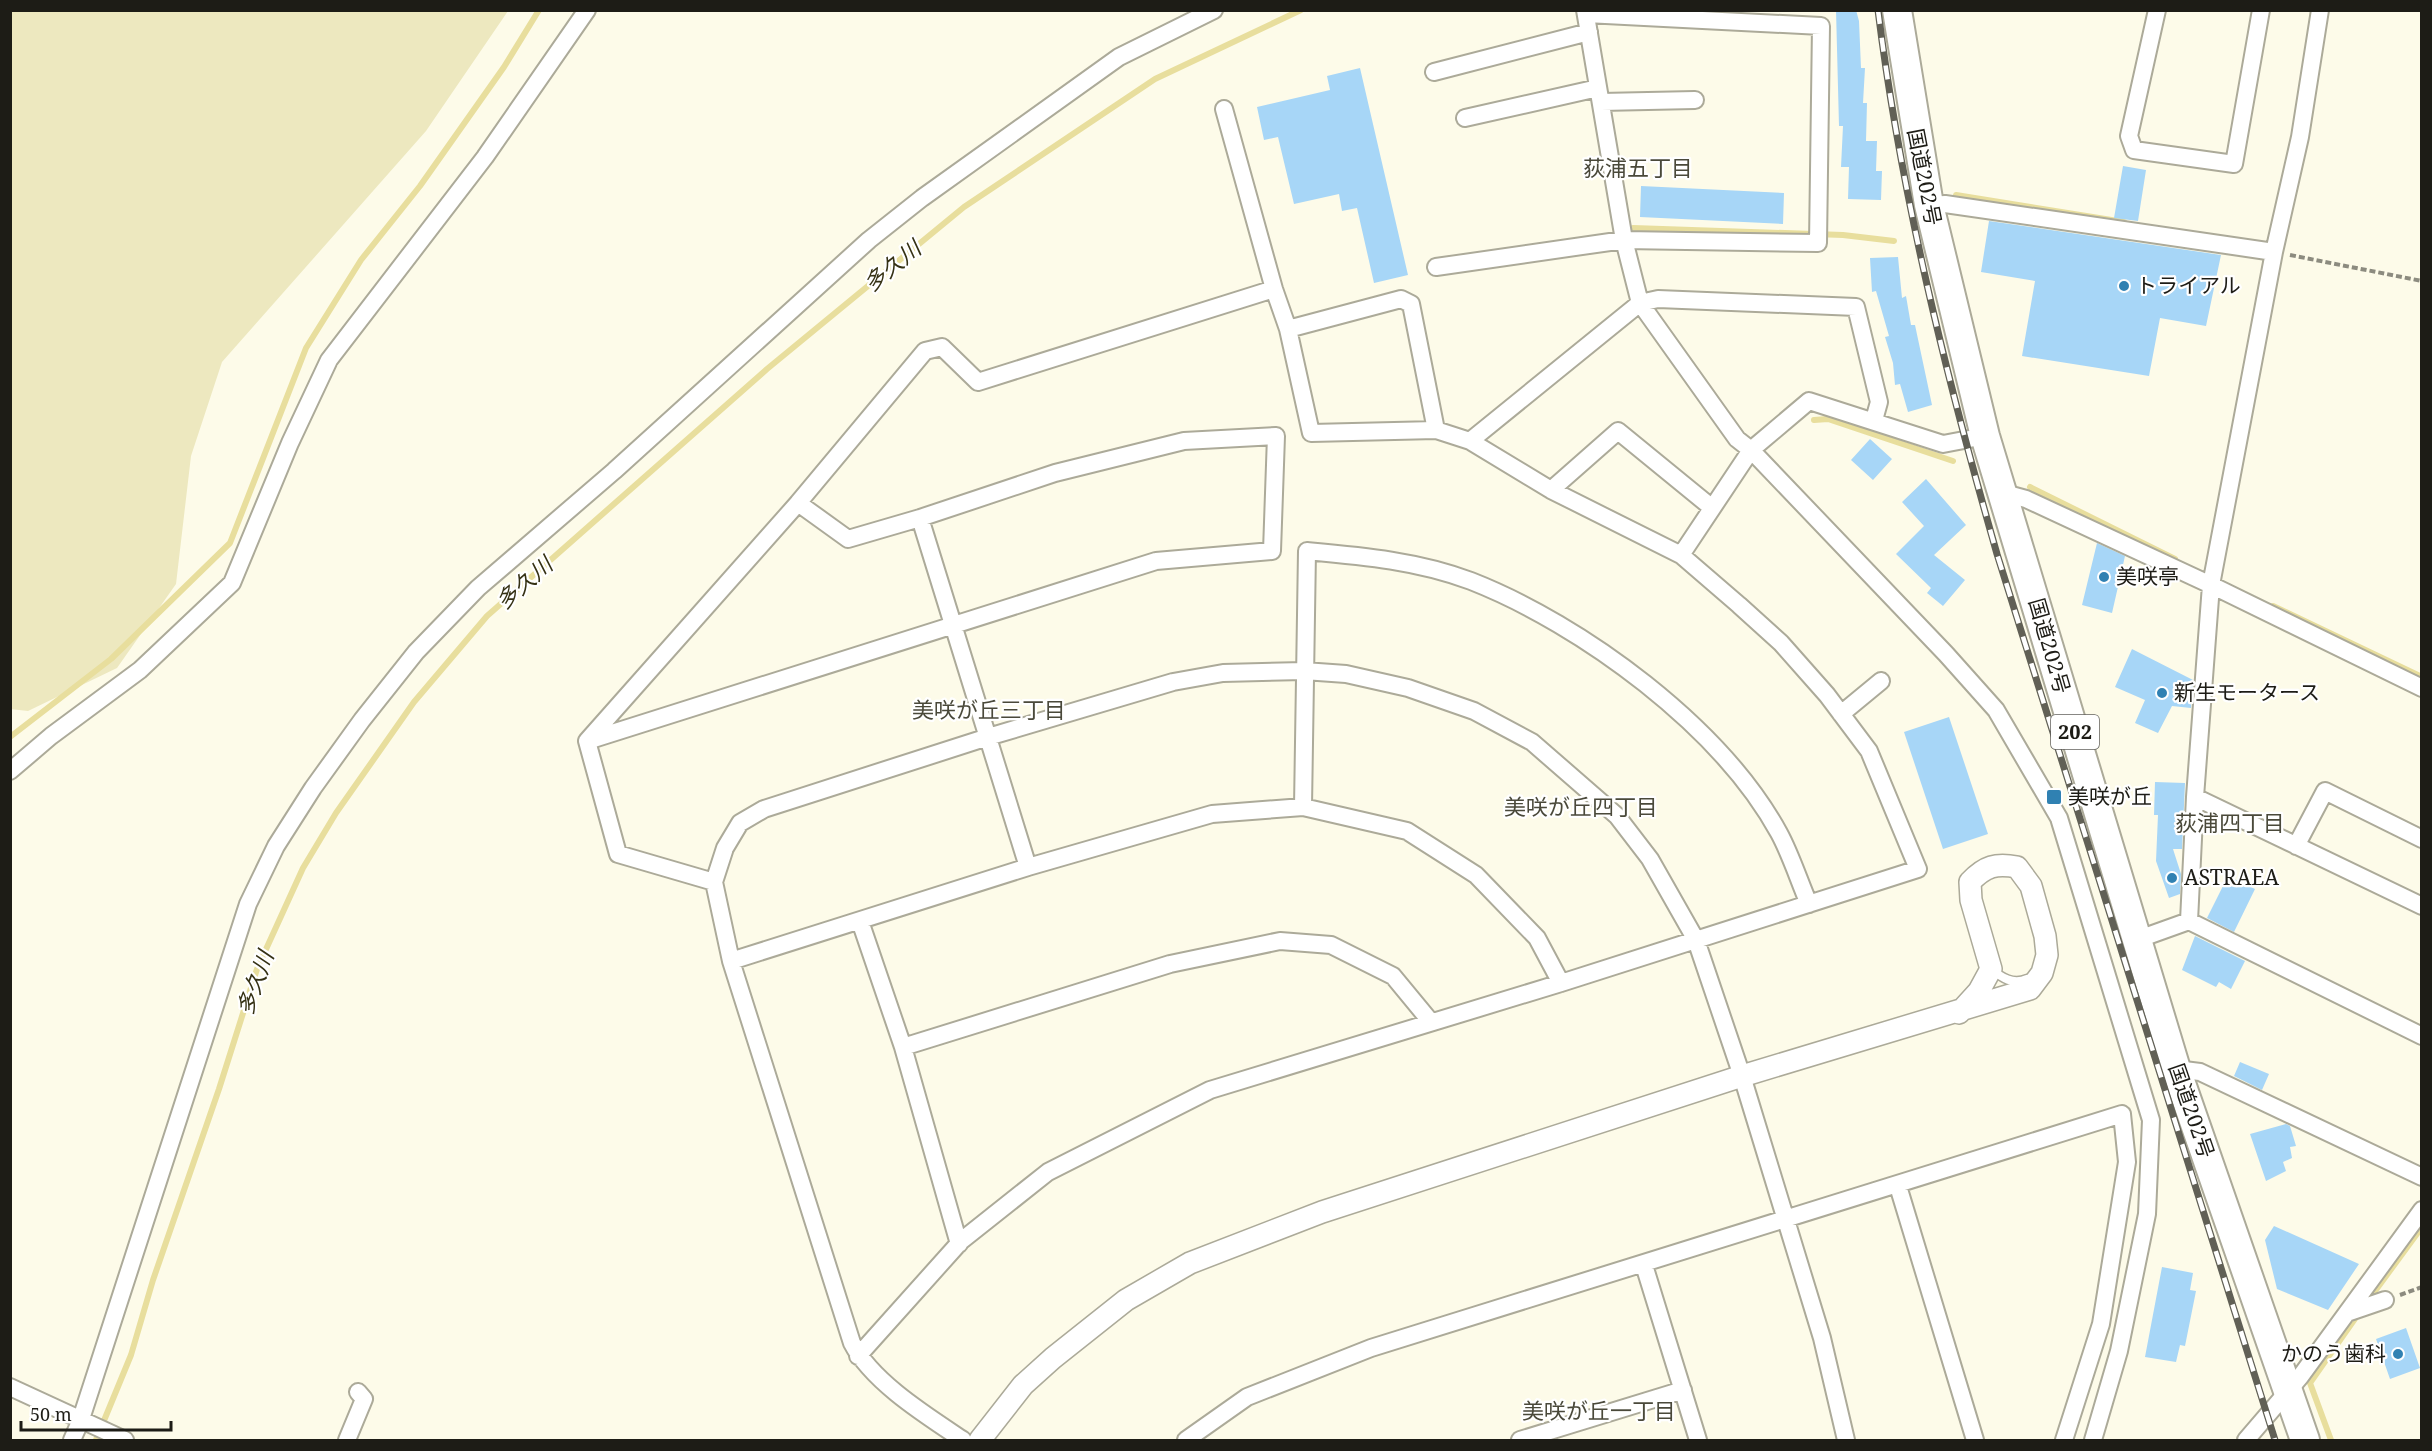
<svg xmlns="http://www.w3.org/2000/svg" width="2432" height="1451" font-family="'Noto Serif','Noto Sans JP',serif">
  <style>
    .green { fill: #ede8bf }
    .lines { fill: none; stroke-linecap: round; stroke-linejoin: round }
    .stream { stroke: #e8de9d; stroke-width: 6 }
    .building { fill: #a7d6f7 }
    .service-casing { stroke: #acaa99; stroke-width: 11 }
    .minor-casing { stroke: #acaa99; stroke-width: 20 }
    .tertiary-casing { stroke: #acaa99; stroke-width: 24 }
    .trunk-casing { stroke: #acaa99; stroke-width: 32 }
    .path { stroke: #8c8b7f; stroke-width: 4; stroke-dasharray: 6 3; stroke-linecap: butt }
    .service { stroke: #fff; stroke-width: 8 }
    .minor { stroke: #fff; stroke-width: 16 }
    .tertiary { stroke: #fff; stroke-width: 21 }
    .trunk { stroke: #fff; stroke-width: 28 }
    .rail-casing { stroke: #616056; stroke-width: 7 }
    .rail { stroke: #fff; stroke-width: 4.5; stroke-dasharray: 14; stroke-linecap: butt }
    .poi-dot { fill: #3081b2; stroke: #fff; stroke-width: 2 }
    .labels { text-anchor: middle; stroke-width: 4.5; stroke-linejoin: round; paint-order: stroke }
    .shield { fill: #fff; stroke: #61605c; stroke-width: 1.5 }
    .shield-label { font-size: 20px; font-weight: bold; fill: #1d1c16 }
    .street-label { font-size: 21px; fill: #1d1c16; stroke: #fff }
    .poi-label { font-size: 21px; fill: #1d1c16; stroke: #fff; text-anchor: start }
    .neighbourhood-label { font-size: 22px; fill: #4a493a; stroke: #fff }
    .water-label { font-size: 22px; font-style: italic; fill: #353114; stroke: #fff }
  </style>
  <rect width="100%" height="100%" fill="#fdfbe9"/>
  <path class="green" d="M11,10l497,1 -82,120 -204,231 -31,94 -15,128 -59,84 -89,43 -18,-2z"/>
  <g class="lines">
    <path class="stream" d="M1956,195l168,27
      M1633,228l210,7 51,6
      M1814,420l14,-1 125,42
      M2030,487l145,72
      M2273,606l149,71
      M10,737l101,-78 119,-116 76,-195 55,-88 59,-74 84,-119 35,-57
      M2367,1302l55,-75
      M96,1440l35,-85 22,-75 66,-191 38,-120 46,-101 33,-55 78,-111 73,-86 280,-247 197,-162 191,-128 146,-69
      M2331,1440l-21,-57 49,-70"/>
  </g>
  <path class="building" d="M1836,10h20l3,11 2,47h4l-2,35h4l-1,38h11l-1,30h6l-1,29 -33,-1 1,-32h-8l2,-41h-4z
    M1360,68l48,207 -34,8 -17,-75 -15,3 -3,-17 -45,10 -16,-67 -14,3 -7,-33 73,-17 -3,-14z
    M2123,166l23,4 -8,51 -24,-3z
    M1641,186l143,7 -1,31 -143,-7z
    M1989,221l232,34 -15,71 -46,-8 -11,58 -127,-20 13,-75 -54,-9z
    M1898,257l4,41 4,-2 5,29h4l17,80 -24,7 -8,-28 -5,1 -2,-22 -8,-26 4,-1 -13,-45 -4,1 -2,-34z
    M1870,439l22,20 -19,21 -22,-20z
    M1926,479l40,46 -32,30 31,25 -22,26 -16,-13 4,-5 -35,-34 28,-28 -22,-24z
    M2097,543l28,13 -13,57 -30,-8z
    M2132,649l61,31 -2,28 -19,-2 -14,27 -23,-10 10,-23 -30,-13z
    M1949,717l39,117 -45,15 -39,-117z
    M2155,782l30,1 -3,66h-9l8,25 -1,20 -11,4 -13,-37 2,-46h-4z
    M2228,876l27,13 -21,43 -27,-14z
    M2195,936l50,25 -14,28 -12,-7 -3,5 -34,-17z
    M2240,1062l29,12 -7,16 -28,-14z
    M2286,1124l4,2 6,20 -6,1 2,11 -9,4 3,9 -20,10 -16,-47z
    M2274,1226l85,38 -31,46 -51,-21 -12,-49z
    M2162,1267l31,6 -3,17 6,1 -11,55 -5,-1 -4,17 -31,-5z
    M2406,1328l14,40 -30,11 -14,-40z"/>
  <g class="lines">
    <g class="service-casing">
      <path id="service" d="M1991,969c11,9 22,16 36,10"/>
    </g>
    <g class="minor-casing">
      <path id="minor" d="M1585,10l39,230 16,63 97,136 14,11 195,204 50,56 63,108 92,302 -4,94 -28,137 -26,89
        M2157,10l-28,126 5,14 100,14 27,-154
        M1434,72l155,-40
        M1601,102l94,-2
        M1465,118l133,-30
        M1929,205l16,-1 329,48 -63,333 -16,212 -6,124 -53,19
        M2274,252l26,-115 20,-127
        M1436,267l188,-27 194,3 3,-217 -235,-12
        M1288,329l113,-30 10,5 25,126
        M1470,441l170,-138 18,-4 198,8 23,95 -5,18
        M1551,490l67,-59 93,76
        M2004,493l22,6 185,86 211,103
        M920,518l108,349
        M1681,555l70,-105 58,-49 134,43 42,-8
        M1841,714l40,-33
        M587,741l569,-180 116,-10 4,-115 -92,5 -129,32 -135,45 -72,21 -50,-36
        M10,771l41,-35 89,-66 92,-87 58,-140 39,-83 156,-203 102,-147
        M2195,797l227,109
        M1303,807l4,-256c55,5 112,10 164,30 112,44 250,146 308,252 12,22 20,48 30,71
        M2296,846l29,-55 97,48
        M714,882l-96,-28 -31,-113 211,-238 127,-152 17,-4 36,35 296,-93
        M860,921l43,126 56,197
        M2189,921l233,115
        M731,961l297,-94 184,-53 91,-7 104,24 69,44 61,63 24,45
        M903,1047l267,-83 110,-23 51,4 62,31 38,46
        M2176,1069l24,3 222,105
        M1898,1186l77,254
        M1644,1265l54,175
        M2347,1313l38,-13
        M858,1356l103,-115 87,-69 162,-82 351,-107 357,-114 -49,-118 -42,-56 -46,-52 -42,-38 -58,-50 -130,-65 -81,-49 -34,-11 -125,3 -23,-104 -14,-40 -50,-180
        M10,1387l115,53
        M72,1440l8,-18 168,-518 28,-58 37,-58 49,-68 54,-68 62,-64 136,-117 255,-231 53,-42 197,-141 95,-47
        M347,1440l17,-41 -6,-7
        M963,1440c-36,-24 -91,-58 -111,-97l-121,-382 -17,-79 11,-34 15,-25 24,-14 224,-72 185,-55 50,-9 81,-2 42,3 62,14 66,23 58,31 85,74 33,43 46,81 46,136 80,262 24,102
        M1186,1440l61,-43 124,-49 751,-234 5,48 -26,162 -37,116
        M1520,1440l163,-50
        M2246,1440l54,-63 122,-167"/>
    </g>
    <g class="tertiary-casing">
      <path id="tertiary" d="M980,1440l43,-55 30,-27 73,-58 64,-37 132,-51 420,-136 288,-87 12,-16 5,-18 -2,-19 -14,-50 -14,-19c-21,-4 -32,-1 -47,15l1,18 20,69 -12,22 -20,22"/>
    </g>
    <g class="trunk-casing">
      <path id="trunk" d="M1897,10l32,195 56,231 191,633 129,371"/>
    </g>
    <path class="path" d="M2290,255l132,26
      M2400,1295l22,-8"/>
    <use href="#service" class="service"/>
    <use href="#minor" class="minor"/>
    <use href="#tertiary" class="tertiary"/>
    <use href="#trunk" class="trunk"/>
    <g class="rail-casing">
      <path id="rail" d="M1878,10c23,185 68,366 119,544l278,886"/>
    </g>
    <use href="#rail" class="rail"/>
  </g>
  <g class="poi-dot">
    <circle cx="2124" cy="286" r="6"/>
    <circle cx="2104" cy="577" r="6"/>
    <circle cx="2162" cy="693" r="6"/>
    <rect x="2046" y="789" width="16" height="16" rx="3"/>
    <circle cx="2172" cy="878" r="6"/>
    <circle cx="2398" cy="1354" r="6"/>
  </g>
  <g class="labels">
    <rect class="shield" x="2051" y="715" width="48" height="34" rx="4.5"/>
    <g class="shield-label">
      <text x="2075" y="739">202</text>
    </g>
    <g class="street-label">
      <text transform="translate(1924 177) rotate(79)" y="7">国道202号</text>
      <text transform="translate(2049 646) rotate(74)" y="7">国道202号</text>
      <text transform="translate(2191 1111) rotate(71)" y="7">国道202号</text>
    </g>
    <g class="poi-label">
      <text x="2136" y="293">トライアル</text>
      <text x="2116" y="584">美咲亭</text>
      <text x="2174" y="700">新生モータース</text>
      <text x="2068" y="804">美咲が丘</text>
      <text x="2184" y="885">ASTRAEA</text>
      <text x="2386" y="1361" text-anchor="end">かのう歯科</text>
    </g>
    <g class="neighbourhood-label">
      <text x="1638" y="176">荻浦五丁目</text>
      <text x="989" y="718">美咲が丘三丁目</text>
      <text x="1581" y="815">美咲が丘四丁目</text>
      <text x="2230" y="831">荻浦四丁目</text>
      <text x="1599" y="1419">美咲が丘一丁目</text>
    </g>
    <g class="water-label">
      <text transform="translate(892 266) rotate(-39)" y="8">多久川</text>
      <text transform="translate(524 583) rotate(-41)" y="8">多久川</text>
      <text transform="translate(255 983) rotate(-70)" y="8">多久川</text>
    </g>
  </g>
  <rect width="2432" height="1451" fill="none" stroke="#1d1c16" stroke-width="24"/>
  <path d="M21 1421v9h150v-9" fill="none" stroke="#1d1c16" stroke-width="3"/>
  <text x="30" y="1421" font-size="18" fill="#1d1c16" stroke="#ffffff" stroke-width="4.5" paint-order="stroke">50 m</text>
</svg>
